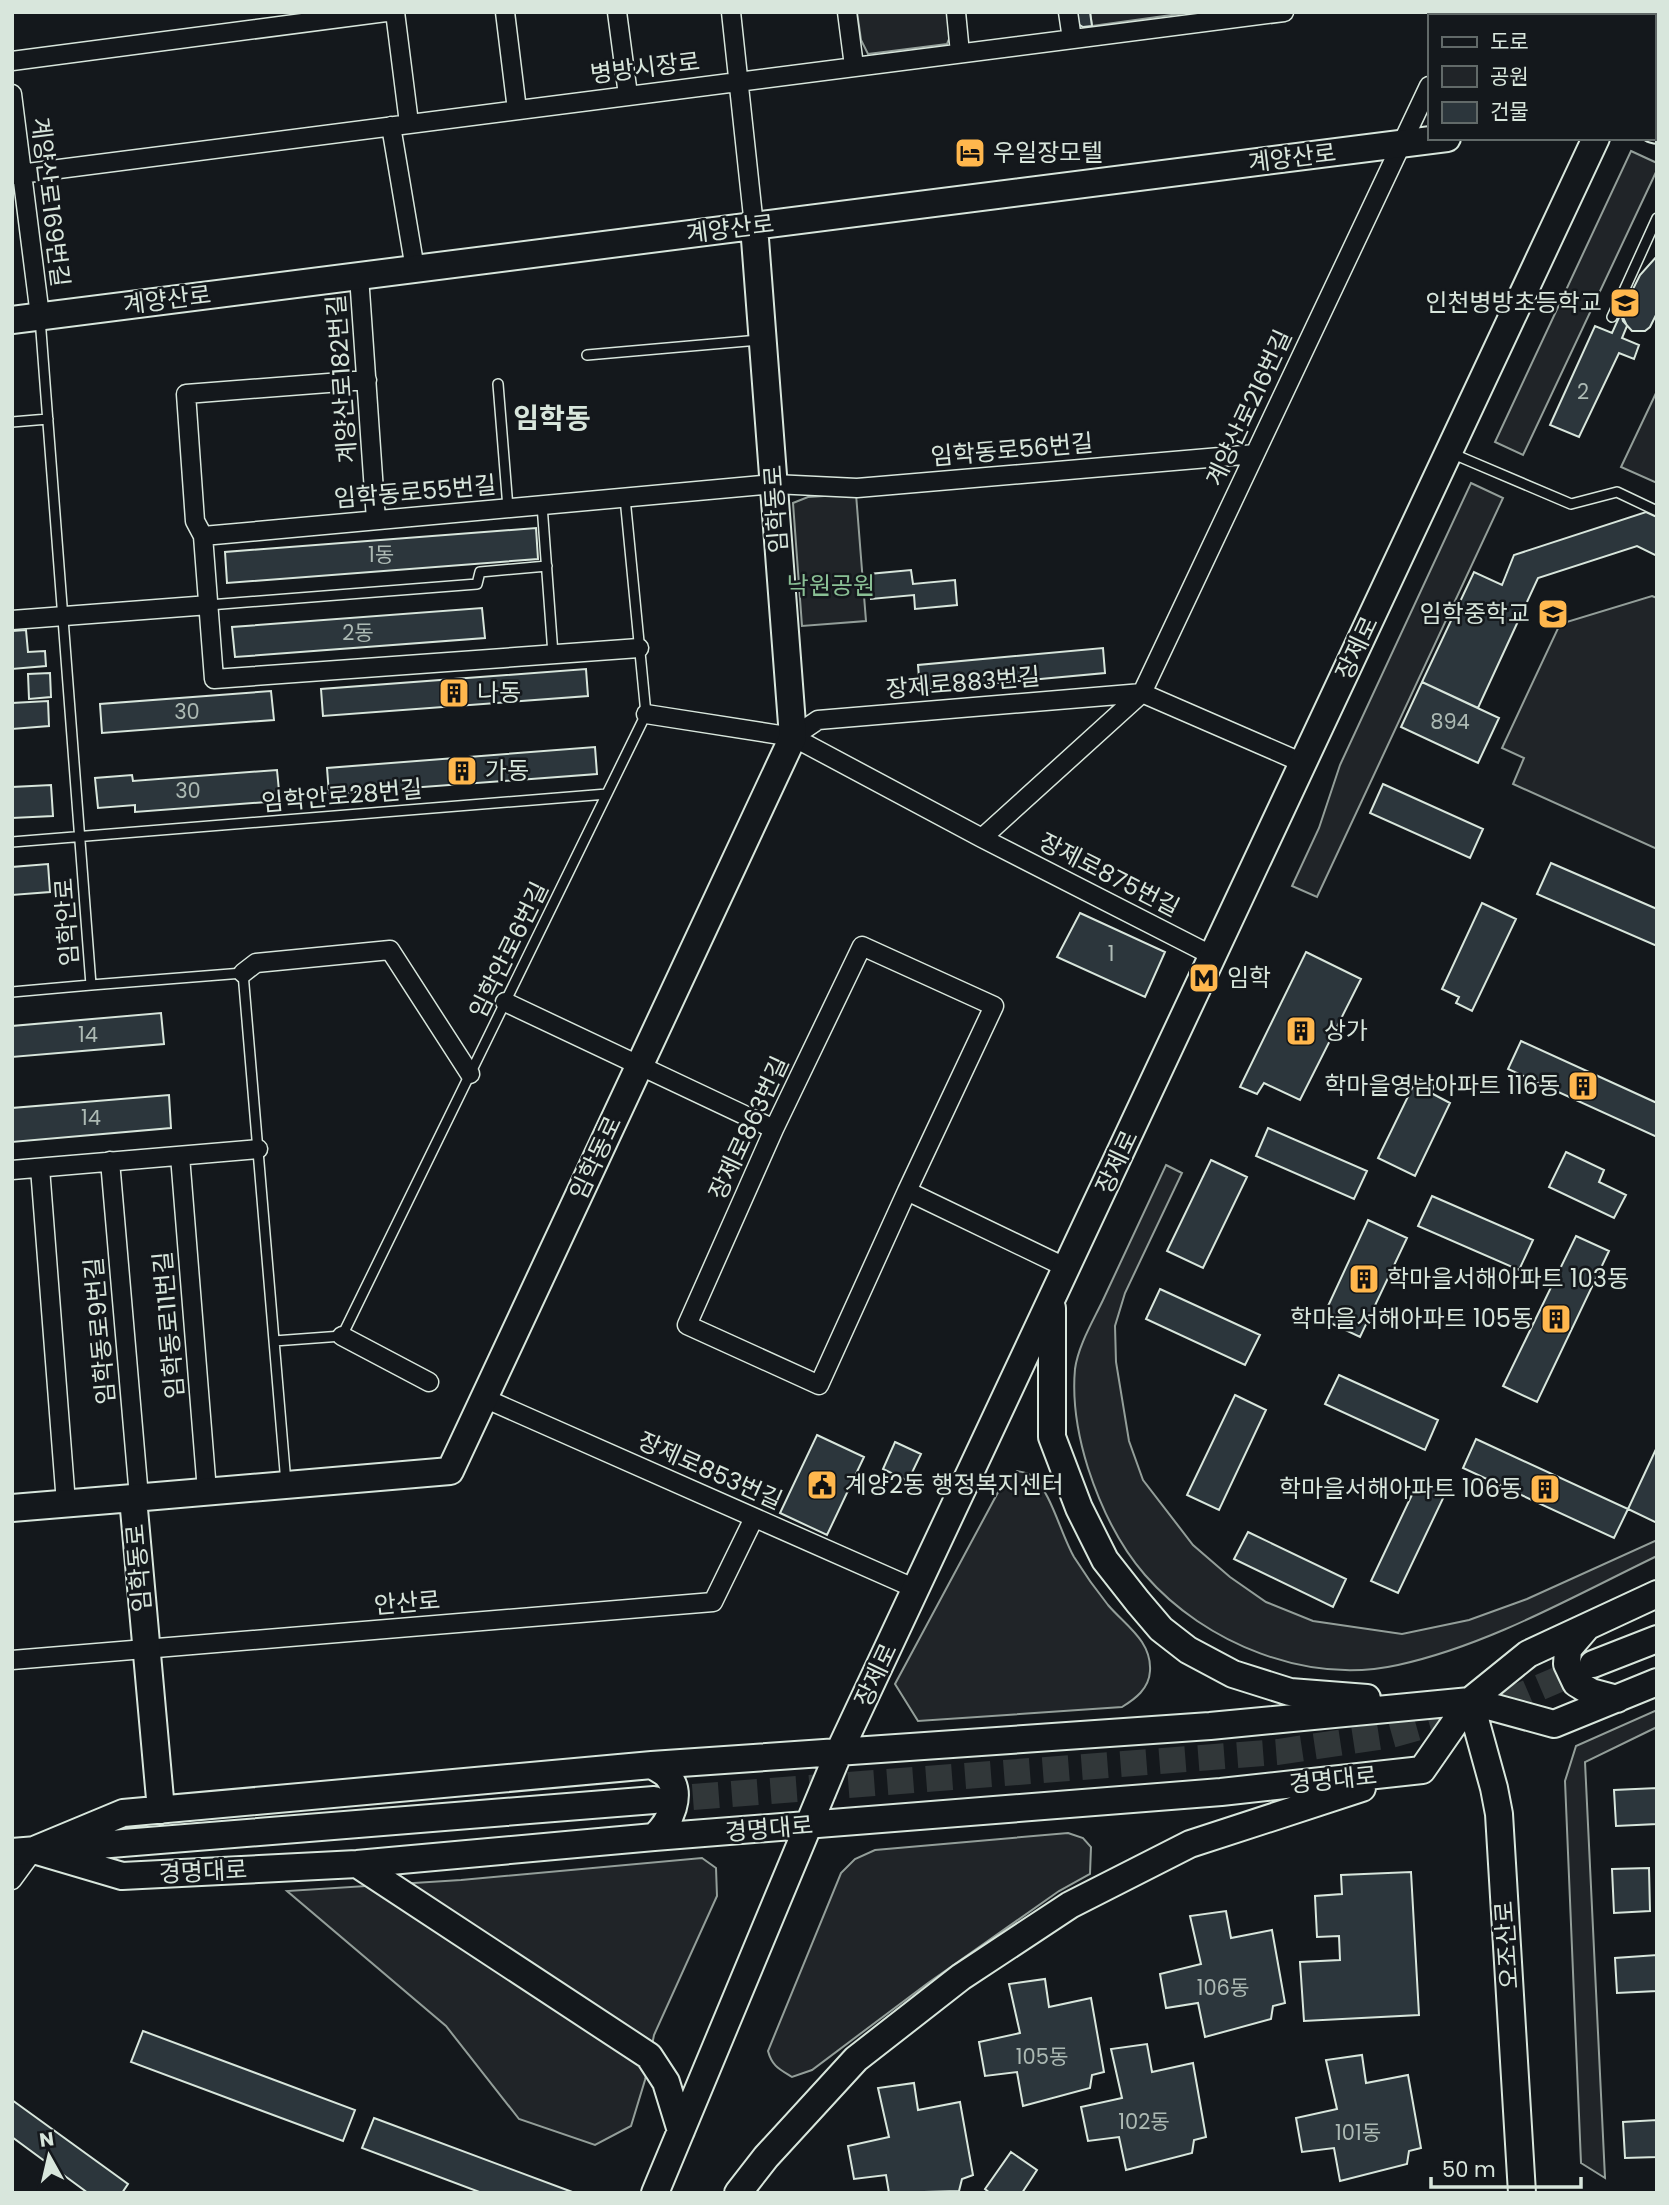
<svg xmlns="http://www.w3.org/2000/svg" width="1669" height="2205" font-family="Poppins,'Noto Sans KR',sans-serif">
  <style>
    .green { fill: #202428; stroke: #939e99; stroke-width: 2 }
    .building { fill: #2c363c; stroke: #d8e6dc; stroke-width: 2 }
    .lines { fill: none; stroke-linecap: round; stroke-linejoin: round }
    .secondary-tunnel { stroke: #313739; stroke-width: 26; stroke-dasharray: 26 13; stroke-linecap: butt }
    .lane-casing { stroke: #d8e6dc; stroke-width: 12 }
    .street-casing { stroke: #d8e6dc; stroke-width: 21 }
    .secondary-casing { stroke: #d8e6dc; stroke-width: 30 }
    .lane { stroke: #14181c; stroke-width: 9 }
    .street { stroke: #14181c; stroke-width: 18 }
    .secondary { stroke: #14181c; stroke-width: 26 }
    .labels { text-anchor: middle; stroke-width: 5; stroke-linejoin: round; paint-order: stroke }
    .number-label { font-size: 21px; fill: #adbab4 }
    .street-label { font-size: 24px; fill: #d8e6dc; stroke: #14181c }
    .poi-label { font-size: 24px; fill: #d8e6dc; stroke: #14181c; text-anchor: start }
    .park-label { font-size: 24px; fill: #8ac095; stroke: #14181c }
    .quarter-label { font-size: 28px; font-weight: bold; fill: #d8e6dc; stroke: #14181c }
  </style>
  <rect width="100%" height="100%" fill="#14181c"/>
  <path class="green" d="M857,12h93l2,20 -5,12 -79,10 -7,-14z
    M1090,12h103l-101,14z
    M1631,151l26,12v7l-134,285 -28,-13z
    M1657,391v92l-36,-16z
    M1471,483l32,15 -186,399 -25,-11 27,-58 21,-63z
    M856,494l10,127 -64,5 -9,-123 15,-6z
    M1652,596l5,2v251l-144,-65 11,-26 -22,-10 58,-124z
    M1166,1165l16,8 -57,120 -10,33 1,36 13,79 14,39 50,65 37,32 36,25 47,19 89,13 67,-14 58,-21 130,-59v16c-83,40 -168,89 -259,109 -90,20 -193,-21 -253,-90 -26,-30 -45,-70 -57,-107 -10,-32 -16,-66 -13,-99 3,-23 18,-48 28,-69 21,-45 42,-90 63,-135z
    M1017,1471c5,1 12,2 15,5 19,15 29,59 42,81 10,16 22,33 34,48 17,20 44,36 42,66 -1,18 -15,28 -28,36l-204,14 -23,-37 108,-201z
    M1657,1710v17l-72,35 20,416 -24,-15 -16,-382 11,-35z
    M1068,1833l15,5 8,9 -1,27 -31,17 -131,92 -116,87 -20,7c-13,-8 -20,-11 -24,-26l73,-178 14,-14 20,-9z
    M702,1858l14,10 1,28 -63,139 -9,45 -14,46 -36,19 -76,-26 -73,-93 -159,-135 174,-11z"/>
  <path class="building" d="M1076,12h14l2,14 -9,1 -5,-3z
    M1657,256v57l-7,14 -5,4h-13l-9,-10 -2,-8 19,-38z
    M1621,313l6,13 -5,12 17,7 -5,14 -15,-6 -40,84 -29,-12 45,-99 17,7z
    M1646,512l11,5v39l-20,-10 -99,32 -60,130 -56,-26 52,-110 28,13 12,-30z
    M536,528l2,31 -311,24 -2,-31z
    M911,570l2,14 42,-4 2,25 -42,4 -1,-14 -43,4 -2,-25z
    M482,608l3,30 -250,19 -3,-30z
    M26,630l2,22 17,-1 1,15 -34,3v-38z
    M1103,648l2,25 -185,17 -2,-25z
    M586,669l2,27 -265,20 -2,-27z
    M50,673l1,24 -22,2 -1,-25z
    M1422,682l77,36 -21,45 -77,-36z
    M271,691l3,29 -172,13 -2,-29z
    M48,701l1,25 -37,3v-26z
    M595,747l2,27 -268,20 -2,-26z
    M277,770l3,31 -145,11v-7l-37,3 -3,-30 37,-3 1,6z
    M1383,784l100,45 -13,29 -100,-45z
    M51,785l2,31 -41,2v-31z
    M1551,863l106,46v37l-120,-52z
    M48,864l2,28 -38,3v-28z
    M1482,903l34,16 -44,92 -16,-8 3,-6 -17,-8z
    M1080,913l85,39 -20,45 -88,-40z
    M1306,952l55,27 -61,121 -36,-17 -7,11 -17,-7z
    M161,1013l3,31 -152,13v-31z
    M1521,1041l136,62v34l-149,-68z
    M1417,1078l17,8 -3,7 19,10 -35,73 -37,-18z
    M169,1095l2,33 -159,14v-34z
    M1268,1128l99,43 -13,28 -98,-43z
    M1566,1152l38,18 -5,12 27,13 -12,23 -65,-31z
    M1211,1160l36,17 -44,91 -36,-17z
    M1432,1196l101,44 -14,30 -101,-44z
    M1368,1220l39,18 -47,99 -38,-18z
    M1576,1236l33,15 -72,151 -34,-16z
    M1160,1289l100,46 -15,30 -99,-46z
    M1339,1375l99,45 -13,30 -100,-46z
    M1235,1395l31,15 -47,100 -32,-15z
    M817,1435l47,22 -37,78 -47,-22z
    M1476,1439l152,70 -14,29 -151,-70z
    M895,1442l26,12 -13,27 -25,-12z
    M1657,1447v76l-29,-14z
    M1419,1480l27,12 -48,101 -27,-12z
    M1248,1532l98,47 -13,28 -99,-48z
    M1657,1788v36l-41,2 -2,-36z
    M1649,1868l1,43 -36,2 -2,-44z
    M1411,1872l8,143 -115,6 -4,-59 40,-2 -1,-24 -22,1 -2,-41 27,-2 -1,-19z
    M1226,1911l5,27 41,-8 13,73 -12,3 -2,13 -66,18 -7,-34 -32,5 -6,-34 41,-10 -11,-48z
    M1657,1955v36l-40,2 -2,-35z
    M1045,1979l4,28 42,-9 13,74 -12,3 -2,13 -67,18 -6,-34 -32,4 -6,-34 41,-9 -11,-49z
    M143,2031l212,79 -12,31 -212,-79z
    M1147,2044l5,28 41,-9 13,74 -12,3 -2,13 -66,17 -7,-33 -31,4 -7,-34 41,-9 -11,-49z
    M1362,2055l4,28 42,-8 13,73 -12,3 -2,13 -67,17 -6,-33 -32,4 -6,-34 41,-9 -11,-49z
    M914,2083l4,27 42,-8 13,73 -11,4 -3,12 -70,2 -3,-18 -32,4 -6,-33 41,-9 -11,-49z
    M12,2100l116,84 -6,9h-34l-76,-56z
    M374,2118l201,75h-93l-120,-45z
    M1657,2120v37l-32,1 -2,-36z
    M1011,2152l26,18 -15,23h-32l-5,-4z"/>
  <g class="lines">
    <path class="secondary-tunnel" d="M654,1800l624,-48 113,-17 110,-31 91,-39"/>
    <g class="lane-casing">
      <path id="lane" d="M1612,317l45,-99
        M40,318l51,667 152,-12 43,510
        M587,355l172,-15
        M498,384l10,124
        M12,422l36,-3
        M1451,453l120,51 46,-12 40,19
        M542,505l11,149
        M209,605l268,-21 3,-12 67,-6
        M12,842l595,-48
        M12,992l79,-7
        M274,1341l68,-5 304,-622 -21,-216"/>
    </g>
    <g class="street-casing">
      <path id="street" d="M395,12l14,111
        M505,12l12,98
        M617,12l11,83
        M731,12l23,214
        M847,12l7,54
        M956,12l4,41
        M1068,12l4,27
        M1463,16l2,-4
        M12,61l374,-49
        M12,94l28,222
        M391,126l24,143
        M12,175l1272,-163
        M359,276l17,244
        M367,380l-181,14 9,127 8,15 571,-52 83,4 398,-34
        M203,536l11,143 425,-31
        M12,620l197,-15
        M646,714l147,23 189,101 231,118
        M793,737l25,-17 324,-27 161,70
        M982,838l160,-145 287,-607
        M243,973l13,-10 134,-13 80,124
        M505,1002l269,127
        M180,1156l27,335
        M110,1161l29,336
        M40,1168l26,335
        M12,1170l246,-21
        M907,1191l-88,194 -132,-60 87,-196 88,-183 132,60 -87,185 160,77
        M342,1336l87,46
        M484,1398l432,191
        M12,1660l701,-58 41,-84
        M12,1880l22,-30"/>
    </g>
    <g class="secondary-casing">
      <path id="secondary" d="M1653,17l2,-5
        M1653,129l4,1
        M12,320l1435,-182
        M1052,1308v129l27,71 26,52 33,42 23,27 27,21 45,24 57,18 77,6
        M12,1508l121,-10
        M1586,1628l-18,21 -1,15 9,19 15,9 26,7
        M1593,1664l64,-25
        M1470,1701l24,87 5,26 23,379
        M652,1765c4,3 11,6 15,10 17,19 3,48 -13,62
        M161,1810l-28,-312 317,-27 343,-734 -39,-511
        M34,1850l88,26 235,-12 297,-27 567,-45 201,-22 48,-69 58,-47 129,-60
        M34,1850l89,-37 529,-48 558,-39 260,-25 84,23 103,-42
        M12,1852l642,-52
        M357,1864l292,192 17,26 15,49
        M655,2193l184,-441 757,-1614
        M738,2193l28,-36 90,-98 105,-82 109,-72 120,-61 172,-56"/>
    </g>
    <use href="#lane" class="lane"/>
    <use href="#street" class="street"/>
    <use href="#secondary" class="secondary"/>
  </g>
  <defs>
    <g id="hotel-square" transform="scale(1.575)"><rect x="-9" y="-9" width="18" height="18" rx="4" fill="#ffb74d" stroke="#14181c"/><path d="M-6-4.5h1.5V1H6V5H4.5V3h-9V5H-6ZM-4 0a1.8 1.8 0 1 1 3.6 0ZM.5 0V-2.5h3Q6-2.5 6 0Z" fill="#111"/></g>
    <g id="school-square" transform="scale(1.575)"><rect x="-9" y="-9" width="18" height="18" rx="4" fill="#ffb74d" stroke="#14181c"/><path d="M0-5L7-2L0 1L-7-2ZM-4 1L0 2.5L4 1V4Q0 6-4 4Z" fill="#111"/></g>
    <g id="building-square" transform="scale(1.575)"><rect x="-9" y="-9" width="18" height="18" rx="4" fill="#ffb74d" stroke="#14181c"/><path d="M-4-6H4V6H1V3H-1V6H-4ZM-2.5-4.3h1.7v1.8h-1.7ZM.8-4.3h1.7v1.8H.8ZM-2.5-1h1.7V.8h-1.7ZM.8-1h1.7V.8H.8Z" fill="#111"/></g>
    <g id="metro-square" transform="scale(1.575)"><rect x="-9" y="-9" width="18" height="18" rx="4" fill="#ffb74d" stroke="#14181c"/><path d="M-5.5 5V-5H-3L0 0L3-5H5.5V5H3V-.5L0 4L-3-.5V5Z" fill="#111"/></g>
    <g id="civic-square" transform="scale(1.575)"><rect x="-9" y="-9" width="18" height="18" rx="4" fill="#ffb74d" stroke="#14181c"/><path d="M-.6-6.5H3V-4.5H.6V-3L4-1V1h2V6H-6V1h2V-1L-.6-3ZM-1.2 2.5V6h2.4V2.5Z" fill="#111"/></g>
  </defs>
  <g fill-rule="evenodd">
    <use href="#hotel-square" x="970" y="153"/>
    <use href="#school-square" x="1625" y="303"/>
    <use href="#school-square" x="1553" y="614"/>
    <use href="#building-square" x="454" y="693"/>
    <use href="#building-square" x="462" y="771"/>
    <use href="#metro-square" x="1204" y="978"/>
    <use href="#building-square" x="1301" y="1031"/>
    <use href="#building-square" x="1583" y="1086"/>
    <use href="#building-square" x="1364" y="1279"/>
    <use href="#building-square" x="1556" y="1319"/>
    <use href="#civic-square" x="822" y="1485"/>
    <use href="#building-square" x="1545" y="1489"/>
  </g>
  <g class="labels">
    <g class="number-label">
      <text x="1583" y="399">2</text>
      <text x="381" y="562">1동</text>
      <text x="358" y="640">2동</text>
      <text x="187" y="719">30</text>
      <text x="1450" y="729">894</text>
      <text x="188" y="798">30</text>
      <text x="1111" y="961">1</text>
      <text x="88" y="1042">14</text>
      <text x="91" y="1125">14</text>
      <text x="1223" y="1995">106동</text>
      <text x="1042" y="2064">105동</text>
      <text x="1144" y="2129">102동</text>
      <text x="1358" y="2140">101동</text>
    </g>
    <g class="street-label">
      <text transform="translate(645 68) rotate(-7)" y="8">병방시장로</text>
      <text transform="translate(1292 158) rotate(-7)" y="8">계양산로</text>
      <text transform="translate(50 202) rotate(83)" y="8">계양산로169번길</text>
      <text transform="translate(730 229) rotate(-7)" y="8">계양산로</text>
      <text transform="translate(167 300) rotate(-7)" y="8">계양산로</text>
      <text transform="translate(342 379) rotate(-94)" y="8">계양산로182번길</text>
      <text transform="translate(1249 408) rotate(-65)" y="8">계양산로216번길</text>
      <text transform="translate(1012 450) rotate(-5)" y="8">임학동로56번길</text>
      <text transform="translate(415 492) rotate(-5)" y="8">임학동로55번길</text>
      <text transform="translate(776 509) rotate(-94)" y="8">임학동로</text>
      <text transform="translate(1357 648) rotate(-65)" y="8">장제로</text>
      <text transform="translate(963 683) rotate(-5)" y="8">장제로883번길</text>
      <text transform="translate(342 796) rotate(-5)" y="8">임학안로28번길</text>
      <text transform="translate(1109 875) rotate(27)" y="8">장제로875번길</text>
      <text transform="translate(67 922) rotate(-94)" y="8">임학안로</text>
      <text transform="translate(509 950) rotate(-64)" y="8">임학안로6번길</text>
      <text transform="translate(749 1128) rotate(-65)" y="8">장제로863번길</text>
      <text transform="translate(596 1158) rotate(-65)" y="8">임학동로</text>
      <text transform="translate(1117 1162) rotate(-65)" y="8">장제로</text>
      <text transform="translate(169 1325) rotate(-95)" y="8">임학동로11번길</text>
      <text transform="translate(100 1331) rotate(-95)" y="8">임학동로9번길</text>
      <text transform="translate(710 1471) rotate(24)" y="8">장제로853번길</text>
      <text transform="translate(139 1568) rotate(-95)" y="8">임학동로</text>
      <text transform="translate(407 1603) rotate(-5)" y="8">안산로</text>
      <text transform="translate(876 1675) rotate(-65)" y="8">장제로</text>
      <text transform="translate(1333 1780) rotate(-6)" y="8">경명대로</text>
      <text transform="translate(769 1829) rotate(-5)" y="8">경명대로</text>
      <text transform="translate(203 1872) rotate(-3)" y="8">경명대로</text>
      <text transform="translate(1507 1945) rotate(-94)" y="8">오조산로</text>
    </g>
    <g class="poi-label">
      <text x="993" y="161">우일장모텔</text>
      <text x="1602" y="311" text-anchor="end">인천병방초등학교</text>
      <text x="1530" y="622" text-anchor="end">임학중학교</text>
      <text x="477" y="701">나동</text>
      <text x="485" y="779">가동</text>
      <text x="1227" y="986">임학</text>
      <text x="1324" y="1039">상가</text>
      <text x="1560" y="1094" text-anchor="end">학마을영남아파트 116동</text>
      <text x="1387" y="1287">학마을서해아파트 103동</text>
      <text x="1533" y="1327" text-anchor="end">학마을서해아파트 105동</text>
      <text x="845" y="1493">계양2동 행정복지센터</text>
      <text x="1522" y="1497" text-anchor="end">학마을서해아파트 106동</text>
    </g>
    <g class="park-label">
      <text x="831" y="594">낙원공원</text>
    </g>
    <g class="quarter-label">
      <text x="552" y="428">임학동</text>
    </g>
  </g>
  <rect width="1669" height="2205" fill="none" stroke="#d8e6dc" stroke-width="28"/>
  <rect x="1428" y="14" width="228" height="126" fill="#14181c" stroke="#626a69" stroke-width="2"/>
  <rect x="1442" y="37" width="35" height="10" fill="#14181c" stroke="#626a69" stroke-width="2"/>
  <text x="1490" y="49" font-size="21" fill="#d8e6dc">도로</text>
  <rect x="1442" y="66" width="35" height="21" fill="#202428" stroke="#626a69" stroke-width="2"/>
  <text x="1490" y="84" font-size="21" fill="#d8e6dc">공원</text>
  <rect x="1442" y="102" width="35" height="21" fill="#2c363c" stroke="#626a69" stroke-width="2"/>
  <text x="1490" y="119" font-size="21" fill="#d8e6dc">건물</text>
  <g transform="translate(49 2156) rotate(352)" stroke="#14181c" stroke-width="5" paint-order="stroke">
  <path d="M0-5L12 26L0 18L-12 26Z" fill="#d8e6dc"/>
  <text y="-10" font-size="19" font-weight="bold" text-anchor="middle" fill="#d8e6dc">N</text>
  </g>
  <path d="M1431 2177v10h150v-10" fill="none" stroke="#d8e6dc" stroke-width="3.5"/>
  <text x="1442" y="2177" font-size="21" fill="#d8e6dc" stroke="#14181c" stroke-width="5" paint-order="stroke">50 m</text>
</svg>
